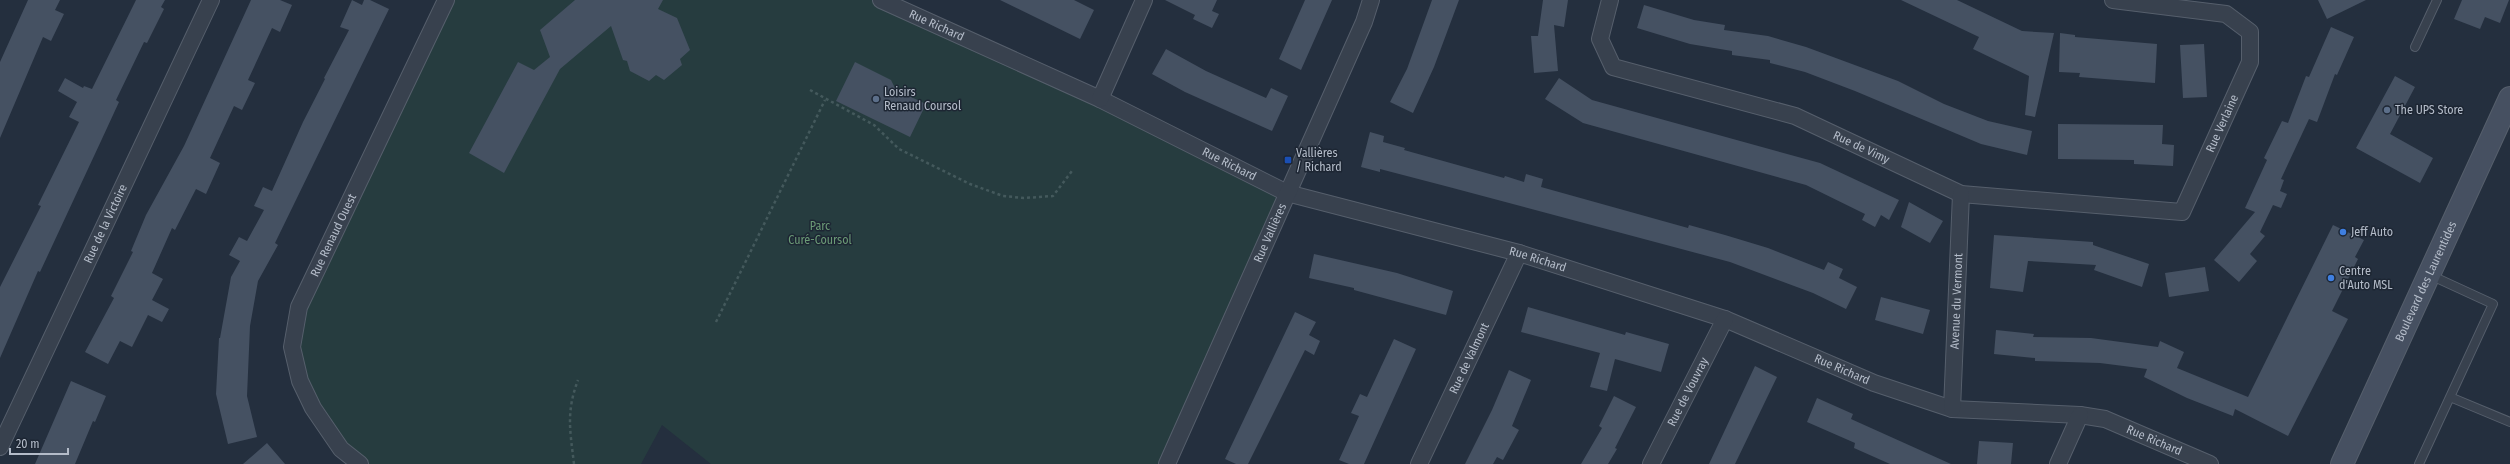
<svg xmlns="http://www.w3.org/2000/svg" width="2510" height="464" font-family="'Fira Sans Condensed',sans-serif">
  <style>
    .green { fill: #263c3f }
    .building { fill: #455162 }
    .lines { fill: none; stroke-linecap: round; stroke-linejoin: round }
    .service-casing { stroke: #565f6c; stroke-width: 10 }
    .minor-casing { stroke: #565f6c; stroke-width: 18 }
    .secondary-casing { stroke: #565f6c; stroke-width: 24 }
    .path { stroke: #44595c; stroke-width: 2.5; stroke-dasharray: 3 3; stroke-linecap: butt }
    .service { stroke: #38414e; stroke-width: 8 }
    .minor { stroke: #38414e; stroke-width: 16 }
    .secondary { stroke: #465061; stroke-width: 22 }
    .service-dot { fill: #5c6f8a; stroke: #1d2633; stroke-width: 1.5 }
    .transit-dot { fill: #1a4fb4; stroke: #1d2633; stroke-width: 1.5 }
    .shop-dot { fill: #3f7fe0; stroke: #1d2633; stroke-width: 1.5 }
    .labels { text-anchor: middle; stroke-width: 3; stroke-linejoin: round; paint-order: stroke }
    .street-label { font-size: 12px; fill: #b4bcc9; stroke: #1d2633 }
    .poi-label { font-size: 12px; fill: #b4bcc9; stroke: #1d2633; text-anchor: start }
    .park-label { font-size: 12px; fill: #6b9a76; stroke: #1d2633 }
  </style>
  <rect width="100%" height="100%" fill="#242f3e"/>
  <path class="green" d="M446,0h435l406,193 -120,271h-456l-49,-39 -21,39h-281l-60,-83 -1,-74z"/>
  <path class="building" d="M28,0h32l-5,10 9,4 -13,27 -8,-4 -43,101v-76z
    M136,0h29l-4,7 3,2 -17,34 -3,-1 -28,58 3,2 -18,39 -61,131 -2,-1 -38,87v-71l41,-81 -3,-1 41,-83 -10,-5 8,-15 -19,-11 7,-13 18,10 1,-2 8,3z
    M251,0h29l12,5 -12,27 -8,-4 -24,52 7,3 -13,27 -8,-4 -24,52 10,5 -14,31 -10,-5 -21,41 -3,-2 -20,45 11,6 -11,21 17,9 -7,13 -14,-7 -16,32 -12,-6 -12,23 -23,-12 29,-54 -3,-2 22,-44 -2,-1 15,-36 38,-69z
    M352,0l10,5 2,-5h6l19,9 -114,234 3,2 -20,36 -8,45 -3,70 10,41 -29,7 -12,-50 3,-56h1l11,-61 9,-16 -11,-6 10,-18 8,4 17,-31 -10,-4 9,-19 9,4 31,-69 22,-43 -1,-1 25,-48 -9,-3z
    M575,0h88l-5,9 19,9 13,32 -10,9 2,6 -18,15 -8,-5 -7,6 -19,-10 -3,-10 -4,-1 -12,-34 -51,43 -56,104 -35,-20 49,-91 16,8 16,-13 -10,-27z
    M1000,0h74l20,10 -14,29z
    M1165,0h52l-5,11 7,3 -7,14 -19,-9 2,-4z
    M1305,0h27l-31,70 -22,-11z
    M1432,0h27l-25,67 -21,46 -23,-11 17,-33z
    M1543,0h25l-4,27 -10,-2 4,46 -24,2 -3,-37h7z
    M1901,0h56l65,31 32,2 -19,84 -10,-2 4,-39 -56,-27 6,-12z
    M2318,0h48l-39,19z
    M2462,0h47l-9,23 -15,-6 -5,12 -26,-10z
    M1644,5l50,15 31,5 -1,5 44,6 38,11 92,34 46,23 44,17 44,10 -5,24 -46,-11 -126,-53 -50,-19 -35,-9v-3l-38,-5v-4l-42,-7 -53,-16z
    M2331,27l23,10 -17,38 -2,-1 -18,48 -8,-3 -28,60 3,1 -4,11 7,3 -6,14 -8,-3 -13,27 5,4 -15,18 7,7 -18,21 -25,-22 41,-48 -10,-4 22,-48 -3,-2 18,-37 6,2 18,-47 3,1z
    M2060,33l15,2v2l82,7 -2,39 -76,-6 1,-4 -21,-1z
    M2204,44l3,53 -24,1 -3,-53z
    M1166,49l40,22 60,27 5,-10 17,8 -16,35 -87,-39 -33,-18z
    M855,62l36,18 5,10 30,14 -16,33 -74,-36z
    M2395,76l20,11 -25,47 43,24 -13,25 -64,-35z
    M1559,78l33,22 228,63 79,37 -10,20 -8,-5 -6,12 -13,-7 3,-6 -59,-29 -223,-62 -38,-24z
    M2058,124l105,1 -1,19 12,1 -1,21 -39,-2v-4l-76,-1z
    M1370,132l14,4 -1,6 22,6 -1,2 100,28 1,-2 19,6 2,-8 17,5 -2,8 147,41 1,-3 36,10 43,13 56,22 4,-8 15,7 -4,9 18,9 -11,22 -33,-16 -83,-31 -281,-75 -69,-18v3l-19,-5z
    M1909,202l34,19 -13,22 -29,-16z
    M2333,225l31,15 -9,17 3,2 -26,52 16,8 -60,117 -53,-27 -2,7 -46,-18 -43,-21 3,-8 -47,-6 -65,-2v-3l-41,-4 2,-24 38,4 -1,3 58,1 67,9 2,-6 24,11 -7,16 71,29z
    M1994,235l99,7v3l56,19 -7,23 -48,-17 2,-5 -68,-4 -5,31 -33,-4z
    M1314,254l83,19 56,18 -7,24 -92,-25v-2l-45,-10z
    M2205,267l4,24 -40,6 -4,-24z
    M1881,297l49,13 -7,24 -48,-14z
    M1528,307l97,28 1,-3 43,12 -8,28 -46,-13 -8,32 -17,-4 10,-34 -79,-21z
    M1295,312l21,10 -7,13 11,6 -6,14 -9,-5 -57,114h-12l-11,-5z
    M1394,339l22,10 -52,115h-15l-10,-4 20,-44 -8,-3 9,-19 7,3z
    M1755,366l22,11 -42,87h-26z
    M1509,370l22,10 -19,46 7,4 -16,30 -6,-3 -4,7h-28l27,-54z
    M71,381l35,15 -11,26 -2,-1 -18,43h-40z
    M1614,396l22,11 -21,41 2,1 -9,15h-27l21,-36 -3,-2z
    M1817,398l36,16 -2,5 100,45h-61l-36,-16 1,-5 -48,-21z
    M1979,441l34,2 -2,21h-34z
    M267,443l18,21h-42z"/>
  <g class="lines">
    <g class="service-casing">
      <path id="service" d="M2415,47l22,-47
        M2450,397l60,25
        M2419,464l74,-160 -63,-29"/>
    </g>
    <g class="minor-casing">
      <g id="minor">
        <path id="s1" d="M881,0l219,99 187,94 232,60 206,66 149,64 78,26 128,6 25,4 105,45"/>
        <path id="s2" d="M1610,0l-10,39 13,28 182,49 166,78 221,18 68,-150v-30l-24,-18 -113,-14"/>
        <path d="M1100,99l44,-99"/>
        <path id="s3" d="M1952,409l9,-215"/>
        <path id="s4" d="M0,447l211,-447"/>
        <path id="s5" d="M360,464l-19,-15 -28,-41 -13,-27 -8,-34 7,-40 147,-307"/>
        <path id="s6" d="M1167,464l197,-442 7,-22"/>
        <path id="s7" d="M1419,464l100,-211"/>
        <path id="s8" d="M1651,464l74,-145"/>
        <path d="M2058,464l22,-49"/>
      </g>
    </g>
    <g class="secondary-casing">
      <g id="secondary">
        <path id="s9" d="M2342,464l168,-366"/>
      </g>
    </g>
    <path class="path" d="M810,90l64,35 25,24 71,35 33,12 21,2 29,-2 19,-25
      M716,322l109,-222
      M574,464c-4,-34 -8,-52 4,-84"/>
    <use href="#service" class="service"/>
    <use href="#minor" class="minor"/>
    <use href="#secondary" class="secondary"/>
  </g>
  <g class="service-dot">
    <circle cx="876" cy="99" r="4"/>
    <circle cx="2387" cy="110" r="4"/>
  </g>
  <rect class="transit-dot" x="1284" y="156" width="8" height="8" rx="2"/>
  <g class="shop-dot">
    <circle cx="2343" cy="232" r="4"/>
    <circle cx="2331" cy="278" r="4"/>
  </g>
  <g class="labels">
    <g class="street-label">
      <text dy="4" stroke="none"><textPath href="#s1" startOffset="61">Rue Richard</textPath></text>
      <text dy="4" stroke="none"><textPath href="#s2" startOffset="762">Rue Verlaine</textPath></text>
      <text dy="4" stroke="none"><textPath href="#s2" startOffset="333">Rue de Vimy</textPath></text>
      <text dy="4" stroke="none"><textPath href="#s1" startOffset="385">Rue Richard</textPath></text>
      <text dy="4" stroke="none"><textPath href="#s4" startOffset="247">Rue de la Victoire</textPath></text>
      <text dy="4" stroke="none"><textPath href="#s6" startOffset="253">Rue Vallières</textPath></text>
      <text dy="4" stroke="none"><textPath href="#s5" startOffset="259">Rue Renaud Ouest</textPath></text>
      <text dy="4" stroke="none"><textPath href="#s1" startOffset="709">Rue Richard</textPath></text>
      <text dy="4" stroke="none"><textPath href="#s9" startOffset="201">Boulevard des Laurentides</textPath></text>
      <text dy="4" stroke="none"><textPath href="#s3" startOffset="108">Avenue du Vermont</textPath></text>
      <text dy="4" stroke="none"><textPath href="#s7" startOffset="117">Rue de Valmont</textPath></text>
      <text dy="4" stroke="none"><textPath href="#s1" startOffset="1033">Rue Richard</textPath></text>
      <text dy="4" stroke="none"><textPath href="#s8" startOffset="81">Rue de Vouvray</textPath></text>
      <text dy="4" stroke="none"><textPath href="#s1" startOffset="1357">Rue Richard</textPath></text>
    </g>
    <g class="poi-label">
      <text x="884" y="96">Loisirs<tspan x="884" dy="14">Renaud Coursol</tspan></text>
      <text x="2395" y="114">The UPS Store</text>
      <text x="1296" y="157">Vallières<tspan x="1296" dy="14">/ Richard</tspan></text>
      <text x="2351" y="236">Jeff Auto</text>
      <text x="2339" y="275">Centre<tspan x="2339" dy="14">d'Auto MSL</tspan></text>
    </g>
    <g class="park-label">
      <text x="820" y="230">Parc<tspan x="820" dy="14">Curé-Coursol</tspan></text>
    </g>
  </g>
  <path d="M10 448v6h58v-6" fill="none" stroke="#b4bcc9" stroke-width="2"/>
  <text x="16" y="448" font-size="12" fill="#b4bcc9" stroke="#1d2633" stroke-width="3" paint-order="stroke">20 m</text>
</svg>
